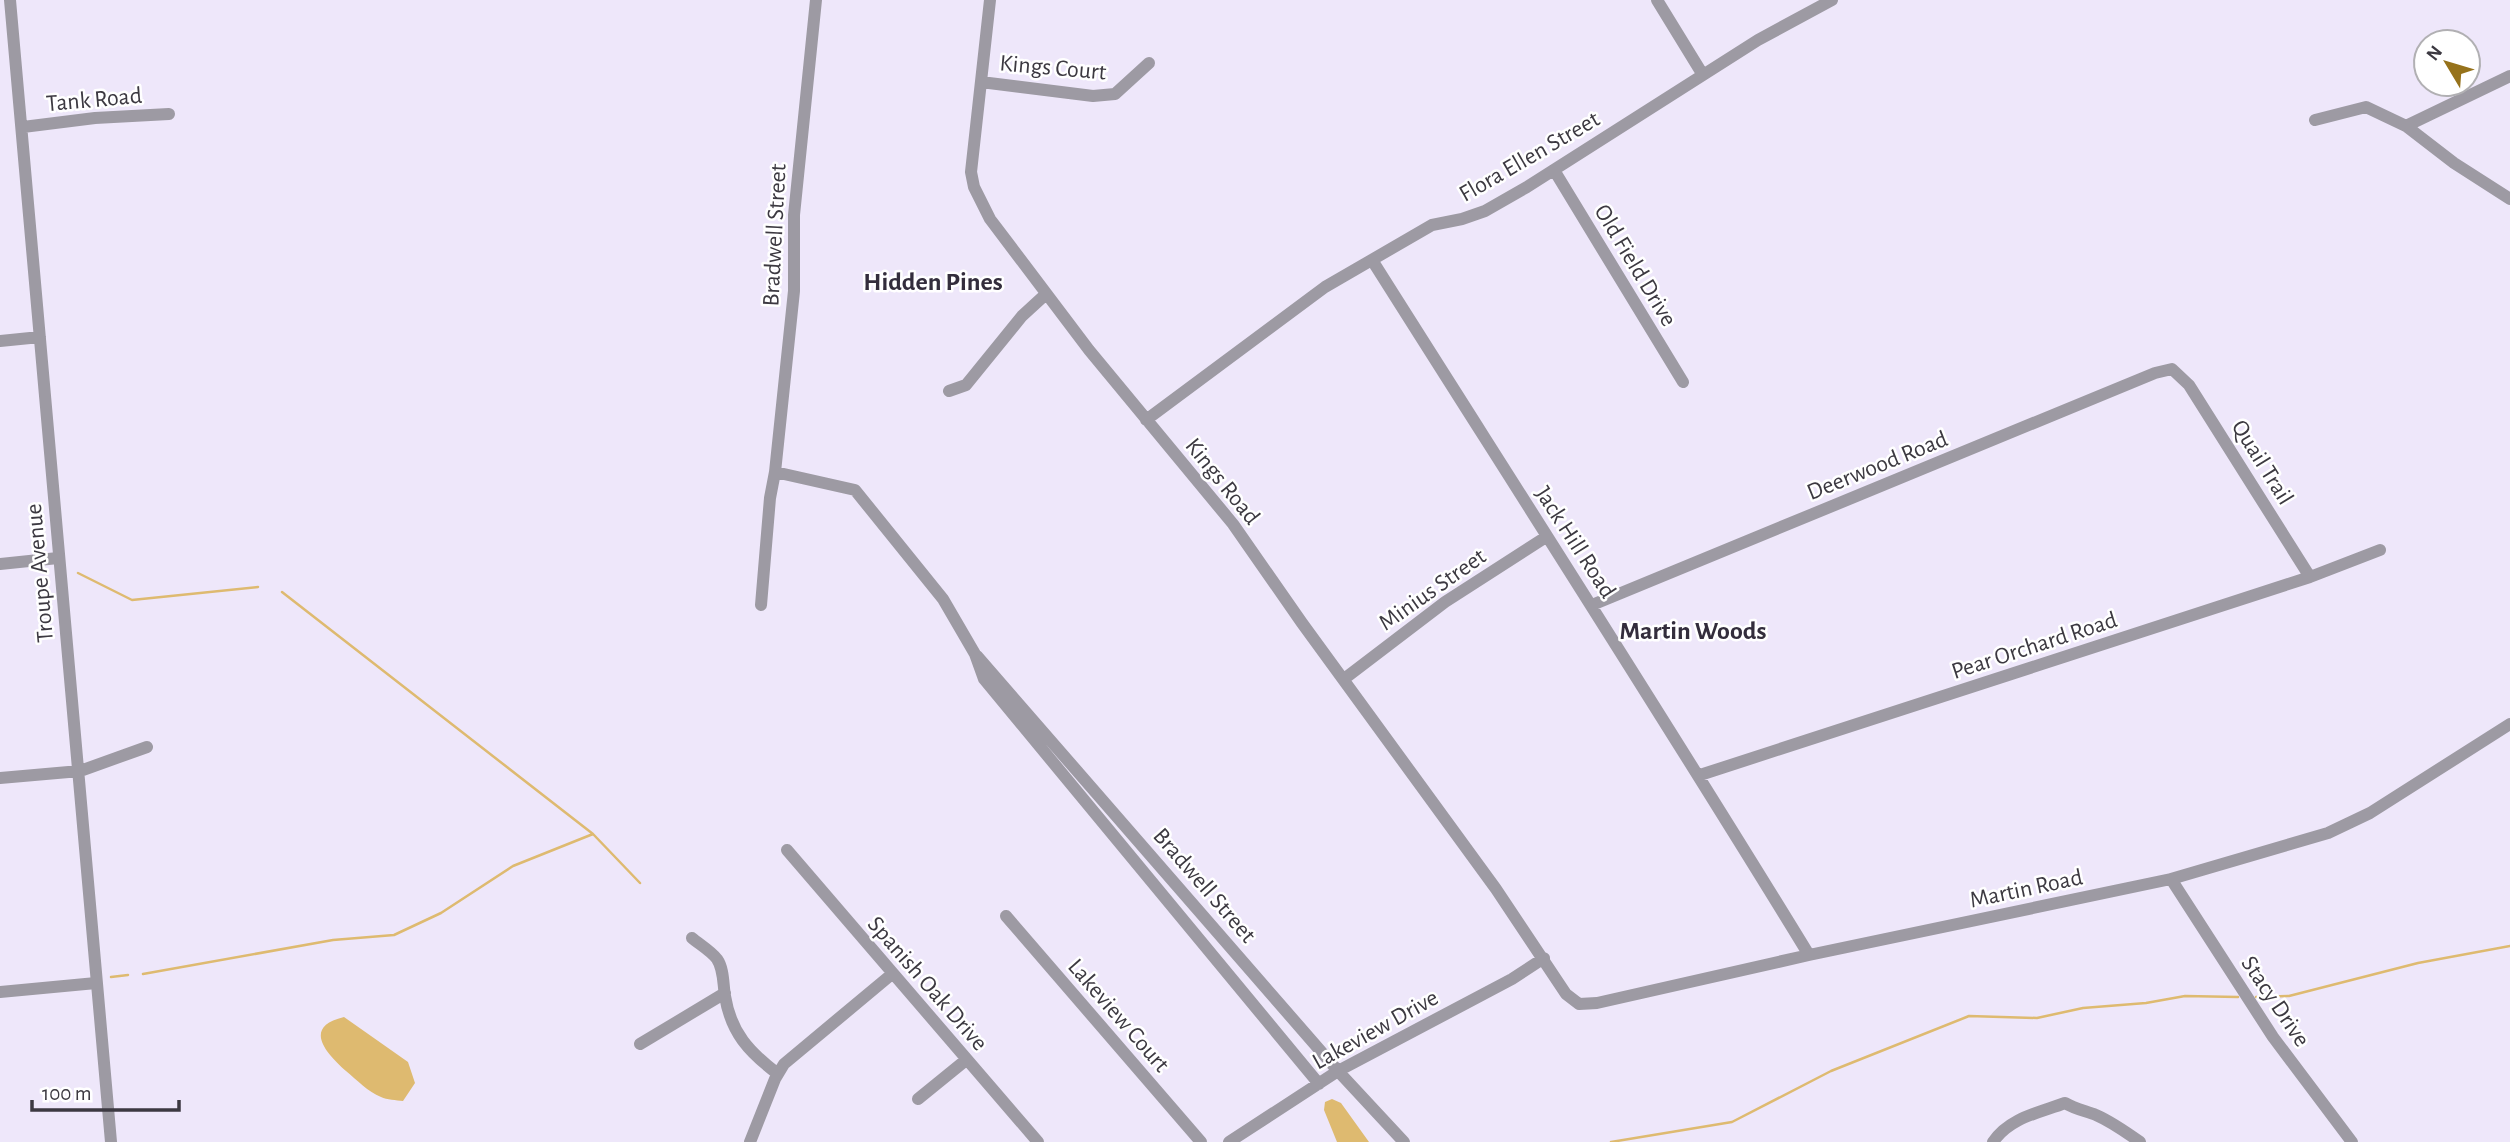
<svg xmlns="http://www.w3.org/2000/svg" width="2510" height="1142" font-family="'Alegreya Sans',sans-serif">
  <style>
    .water { fill: #deba70 }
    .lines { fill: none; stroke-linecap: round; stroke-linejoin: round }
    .stream { stroke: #deba70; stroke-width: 2.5 }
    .minor { stroke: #9d9aa3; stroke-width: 12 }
    .labels { text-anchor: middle; stroke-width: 5; stroke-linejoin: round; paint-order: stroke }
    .street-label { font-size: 24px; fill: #3c3941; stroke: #fff }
    .neighbourhood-label { font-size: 26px; font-weight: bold; fill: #332d3c; stroke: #fff }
  </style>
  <rect width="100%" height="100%" fill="#eee7fa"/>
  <path class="water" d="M344,1017l64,45 7,21 -12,18c-7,-1 -16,-1 -22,-4 -13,-5 -24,-17 -35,-26 -20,-18 -44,-44 -2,-54z
    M1332,1099l9,4 28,39h-32l-13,-32 1,-8z"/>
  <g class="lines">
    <path class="stream" d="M78,573l54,27 126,-13
      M282,592l311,242 47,49
      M143,974l190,-34 61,-5 47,-22 72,-47 80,-32
      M111,977l17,-2
      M2256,997l33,-1 129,-33 92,-17
      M1611,1142l121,-20 99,-51 138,-55 68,2 46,-10 63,-5 39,-7 53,1"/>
    <path class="minor" d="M10,0l101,1142
      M816,0l-22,215v76l-19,181 80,18 88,109 32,55 9,25 335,405
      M990,0l-19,172 3,15 16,32 99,131 144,174 69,99 194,266 70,105 13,10 18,-1 212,-48 362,-76 157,-46 42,-20 140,-89
      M1657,0l46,75
      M981,82l112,14 22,-2 34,-31
      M2315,120l51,-13 40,19 48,37 56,36
      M2406,126l104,-50
      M23,127l72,-9 74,-4
      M1554,170l129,212
      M1372,260c146,231 294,461 437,695
      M0,341l40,-4
      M949,391l17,-6 56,-69 24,-22
      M1146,420l179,-133 107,-62 30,-6 23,-8 42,-24 231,-147 74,-40
      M0,564l58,-6
      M761,605l9,-107 5,-26
      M1592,605l563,-232 17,-4 17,16 121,192
      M977,656l361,415 66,71
      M1344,679l101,-77 101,-65
      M1700,775l610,-198 70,-27
      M0,778l80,-7 67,-24
      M787,850l251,292
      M2171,879l102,158 79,105
      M1006,916l195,226
      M692,938c7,6 19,13 25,21 7,10 6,25 8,37 6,37 24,56 53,78
      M0,992l96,-9
      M640,1044l85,-51
      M918,1099l48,-39
      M750,1142l25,-63 9,-15 108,-90
      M1229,1142l109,-71 174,-92 32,-21
      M1993,1142c16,-24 45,-29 72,-39 10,6 21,8 31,12 16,7 30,17 44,27"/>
  </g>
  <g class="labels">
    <g class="street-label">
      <text transform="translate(1053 67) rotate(5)" y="8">Kings Court</text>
      <text transform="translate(94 99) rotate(-5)" y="8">Tank Road</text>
      <text transform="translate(1529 156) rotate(-30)" y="8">Flora Ellen Street</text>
      <text transform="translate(774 235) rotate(-87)" y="8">Bradwell Street</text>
      <text transform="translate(1636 265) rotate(59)" y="8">Old Field Drive</text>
      <text transform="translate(2263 462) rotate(58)" y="8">Quail Trail</text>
      <text transform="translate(1877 465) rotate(-22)" y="8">Deerwood Road</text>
      <text transform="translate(1223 481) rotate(51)" y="8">Kings Road</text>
      <text transform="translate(1576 542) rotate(57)" y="8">Jack Hill Road</text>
      <text transform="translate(39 573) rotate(-95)" y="8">Troupe Avenue</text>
      <text transform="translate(1432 589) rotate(-35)" y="8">Minius Street</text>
      <text transform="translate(2034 645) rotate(-18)" y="8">Pear Orchard Road</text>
      <text transform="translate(1205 885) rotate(49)" y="8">Bradwell Street</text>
      <text transform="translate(2026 888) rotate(-12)" y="8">Martin Road</text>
      <text transform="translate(928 983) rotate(49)" y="8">Spanish Oak Drive</text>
      <text transform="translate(2276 1001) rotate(56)" y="8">Stacy Drive</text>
      <text transform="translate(1119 1015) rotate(49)" y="8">Lakeview Court</text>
      <text transform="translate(1375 1029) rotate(-29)" y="8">Lakeview Drive</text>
    </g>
    <g class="neighbourhood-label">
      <text x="933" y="290">Hidden Pines</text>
      <text x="1693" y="639">Martin Woods</text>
    </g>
  </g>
  <g transform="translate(2447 63) rotate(308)"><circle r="33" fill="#ffffff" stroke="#b1b0b3" stroke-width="2"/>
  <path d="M0-5L12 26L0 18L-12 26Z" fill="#96721b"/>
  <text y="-10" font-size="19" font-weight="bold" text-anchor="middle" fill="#3c3941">N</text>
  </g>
  <path d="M32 1100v10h147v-10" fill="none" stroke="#3c3941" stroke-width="3.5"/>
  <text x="42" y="1100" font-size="21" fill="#3c3941" stroke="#ffffff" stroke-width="5" paint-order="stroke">100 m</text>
</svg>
